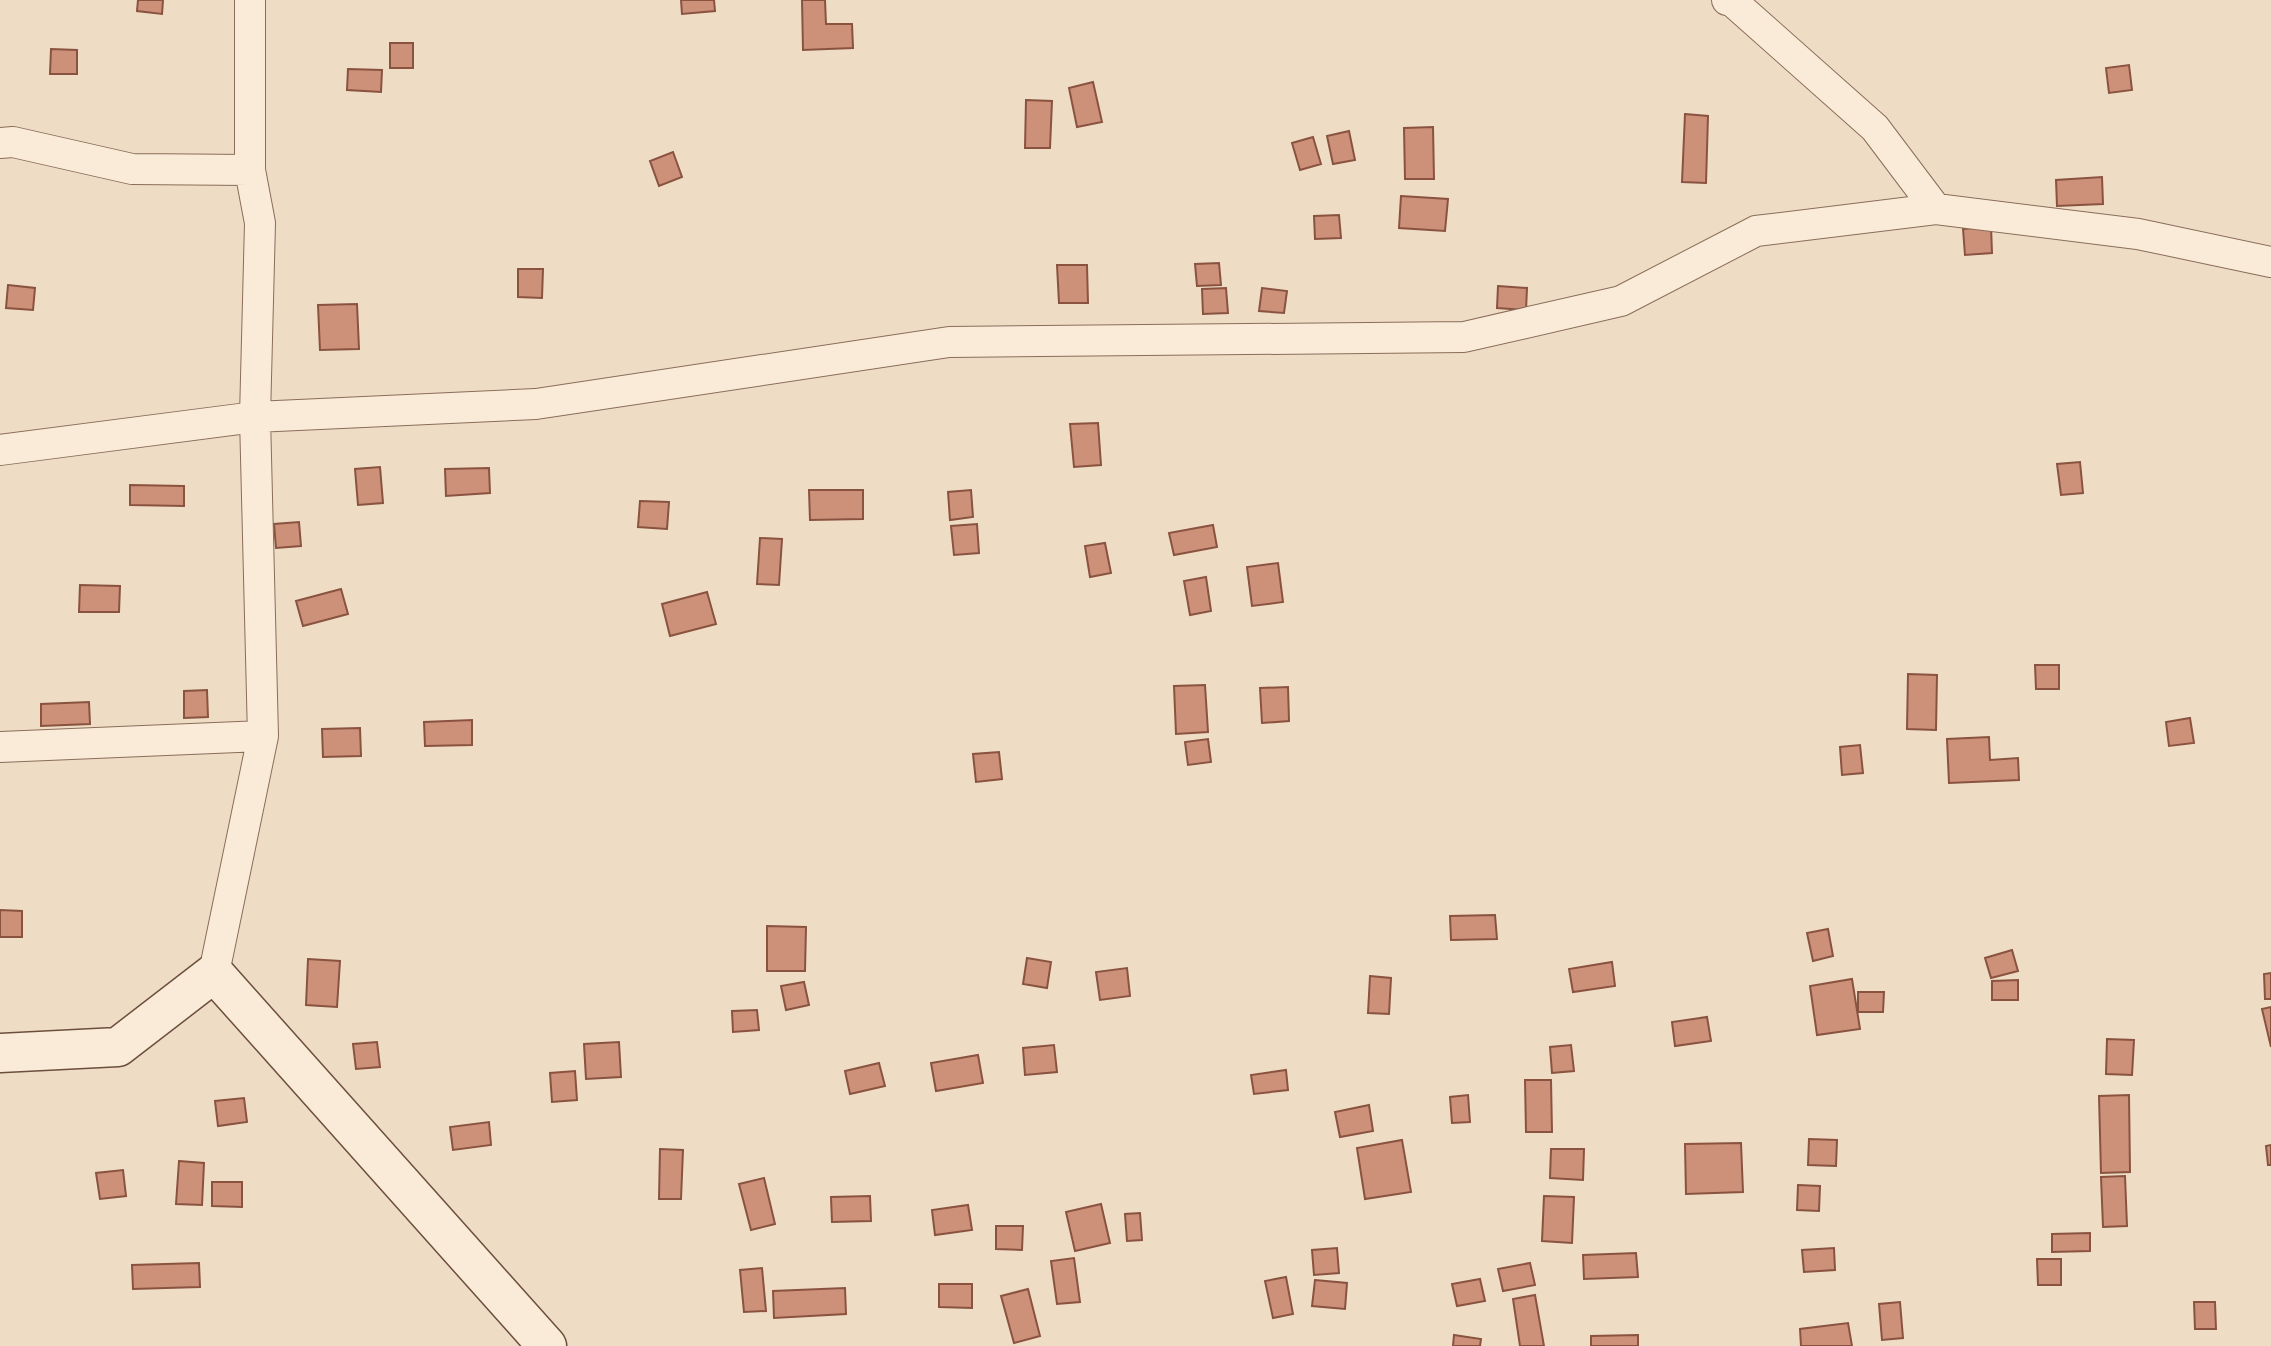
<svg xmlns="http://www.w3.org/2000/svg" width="2271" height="1346" font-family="'IBM Plex Serif',serif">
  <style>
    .building { fill: #cd917a; stroke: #895340; stroke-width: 2 }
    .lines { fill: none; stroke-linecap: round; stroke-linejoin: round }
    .street-casing { stroke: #8a6d5a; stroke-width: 32 }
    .secondary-casing { stroke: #6c4e3d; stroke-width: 41 }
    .street { stroke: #f9ebd8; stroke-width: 30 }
    .secondary { stroke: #f9ebd8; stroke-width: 38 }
  </style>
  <rect width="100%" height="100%" fill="#efdcc4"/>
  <path class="building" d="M138,0h25l-1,14 -25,-3z
    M681,0h33l1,11 -33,3z
    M802,0h23l1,24h26l1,24 -50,2z
    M390,43h23v25h-23z
    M51,49l26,1v24h-27z
    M2129,65l3,25 -23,3 -3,-25z
    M348,69l34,1 -1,22 -34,-2z
    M1093,82l9,40 -25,5 -8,-39z
    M1026,100l26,1 -2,47h-25z
    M1685,114l23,2 -2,67 -24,-1z
    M1433,127l1,52h-29l-1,-51z
    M1349,131l6,29 -22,4 -6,-28z
    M1313,137l8,27 -21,6 -8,-27z
    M673,152l9,25 -23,9 -9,-25z
    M2102,177l1,27 -46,2 -1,-26z
    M1401,196l47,3 -3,32 -46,-3z
    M1339,215l2,23 -26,1 -1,-23z
    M1991,226l1,27 -27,2 -2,-26z
    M1219,263l2,22 -24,1 -2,-22z
    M1057,265h30l1,38h-29z
    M518,269h25l-1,29 -24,-1z
    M8,285l27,3 -2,22 -27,-2z
    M1498,286l29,2 -1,22 -29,-2z
    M1226,288l2,25 -25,1 -1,-25z
    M1262,288l25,3 -3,22 -25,-2z
    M357,304l2,45 -39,1 -2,-45z
    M1098,423l3,42 -27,2 -4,-43z
    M2080,462l3,31 -22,2 -4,-31z
    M380,467l3,36 -25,2 -3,-36z
    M489,468l1,25 -44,3 -1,-27z
    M130,485l54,1v20l-54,-1z
    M809,490h54v29l-53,1z
    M971,490l2,27 -23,3 -2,-28z
    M640,501l29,1 -2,27 -29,-2z
    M299,522l2,24 -25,2 -2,-24z
    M977,524l2,29 -25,2 -3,-29z
    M1213,525l4,22 -43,8 -5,-22z
    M760,538l22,1 -3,46 -22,-1z
    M1105,543l6,30 -21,4 -5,-31z
    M1278,563l5,39 -31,4 -5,-39z
    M1206,577l5,34 -21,4 -6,-34z
    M80,585l40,1 -1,26h-40z
    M341,589l7,25 -45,12 -7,-25z
    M707,592l9,32 -46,12 -8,-32z
    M2035,665h24v24h-23z
    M1908,674l29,1 -1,55 -29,-1z
    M1205,685l3,47 -32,2 -2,-48z
    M1288,687l1,34 -27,2 -2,-35z
    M207,690l1,27 -24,1v-27z
    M89,702l1,22 -49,2v-22z
    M2190,718l4,25 -25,3 -3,-24z
    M472,720v25l-47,1 -1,-24z
    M360,728l1,28 -38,1 -1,-28z
    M1989,737l1,23 28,-2 1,22 -70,3 -2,-44z
    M1208,739l3,23 -23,3 -3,-23z
    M1860,745l3,28 -21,2 -2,-28z
    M999,752l3,27 -26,3 -3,-28z
    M0,910l22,1v26h-22z
    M1495,915l2,24 -46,1 -1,-24z
    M767,926l39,1 -1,44h-38z
    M1828,929l5,27 -20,5 -6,-28z
    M2012,950l6,21 -27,7 -6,-20z
    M1027,958l24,4 -4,26 -24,-4z
    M308,959l32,2 -3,46 -31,-2z
    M1612,962l3,24 -42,6 -4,-23z
    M1127,968l3,28 -30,4 -4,-28z
    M2271,973v26h-6l-1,-25z
    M1370,976l21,2 -2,36 -21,-1z
    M1852,979l8,50 -43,6 -7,-49z
    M2018,980v20h-26v-19z
    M804,982l5,23 -23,5 -5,-24z
    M1858,992h26l-1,20h-25z
    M2271,1007v40l-9,-38z
    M757,1010l2,20 -26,2 -1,-21z
    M1707,1017l4,24 -36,5 -3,-24z
    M2107,1039l27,1 -2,35 -26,-1z
    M377,1042l3,25 -24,2 -3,-25z
    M619,1042l2,35 -35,2 -2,-35z
    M1054,1045l3,27 -32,3 -2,-27z
    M1571,1045l3,26 -22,2 -2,-26z
    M978,1055l5,28 -47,8 -5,-28z
    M879,1063l6,23 -35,8 -5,-23z
    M1286,1070l2,20 -34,4 -3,-19z
    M575,1071l2,29 -25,2 -2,-29z
    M1525,1080h26l1,52h-26z
    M1468,1095l2,27 -18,1 -2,-26z
    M2129,1095l1,77 -29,1 -2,-77z
    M244,1098l3,24 -29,4 -3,-25z
    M1369,1105l4,26 -33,6 -5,-25z
    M489,1122l2,23 -38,5 -3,-23z
    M1809,1139l28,1 -1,26 -28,-1z
    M1402,1140l9,52 -46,7 -8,-51z
    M1741,1143l2,49 -57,2 -1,-50z
    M2271,1145v20h-3l-2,-19z
    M660,1149l23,1 -2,49h-22z
    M1551,1149h33l-1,31 -33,-2z
    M179,1161l25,2 -2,42 -26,-1z
    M123,1170l3,26 -26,3 -4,-26z
    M2125,1176l2,50 -24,1 -2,-50z
    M764,1178l11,46 -24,6 -12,-46z
    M212,1182h30v25l-30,-1z
    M1798,1185l22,1 -1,25 -22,-1z
    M870,1196l1,25 -39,1 -1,-25z
    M1544,1196l30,1 -2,46 -30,-2z
    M1101,1204l9,39 -35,8 -9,-39z
    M968,1205l4,25 -37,5 -3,-25z
    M1140,1213l2,27 -15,1 -2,-27z
    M996,1226h27l-1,24 -26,-1z
    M2090,1233v18l-38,1v-18z
    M1337,1248l2,25 -25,2 -2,-25z
    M1834,1248l1,22 -31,2 -2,-22z
    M1636,1253l2,24 -54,2 -1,-24z
    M1074,1258l6,44 -23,2 -6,-43z
    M2037,1259h24v26h-23z
    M199,1263l1,24 -67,2 -1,-24z
    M1530,1263l5,22 -32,6 -5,-22z
    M762,1268l4,43 -22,1 -4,-42z
    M1286,1277l7,37 -20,4 -8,-37z
    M1480,1279l5,22 -28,5 -5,-22z
    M1315,1280l32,3 -2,26 -33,-3z
    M939,1284h33v24l-33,-1z
    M845,1288l1,26 -72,4 -1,-27z
    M1028,1289l12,47 -26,7 -13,-47z
    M1535,1295l9,51h-24l-7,-47z
    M1900,1302l3,36 -21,2 -3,-36z
    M2194,1302h21l1,27h-21z
    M1848,1323l4,23h-51l-1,-17z
    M1454,1335l27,4 -1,7h-27z
    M1638,1335v11h-47v-10z"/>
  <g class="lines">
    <g class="street-casing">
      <path id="street" d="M250,0v170l10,53 -5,194 8,319
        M1727,0l5,1 143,127 61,81
        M0,143l13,-1 119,27 118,1
        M0,450l255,-33 281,-13 413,-62 515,-5 157,-36 135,-70 180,-22 202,25 133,28
        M0,747l263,-11 -49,237"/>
    </g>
    <g class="secondary-casing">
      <path id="secondary" d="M0,1053l118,-6 96,-74 333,373"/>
    </g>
    <use href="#street" class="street"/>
    <use href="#secondary" class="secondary"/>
  </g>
</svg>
